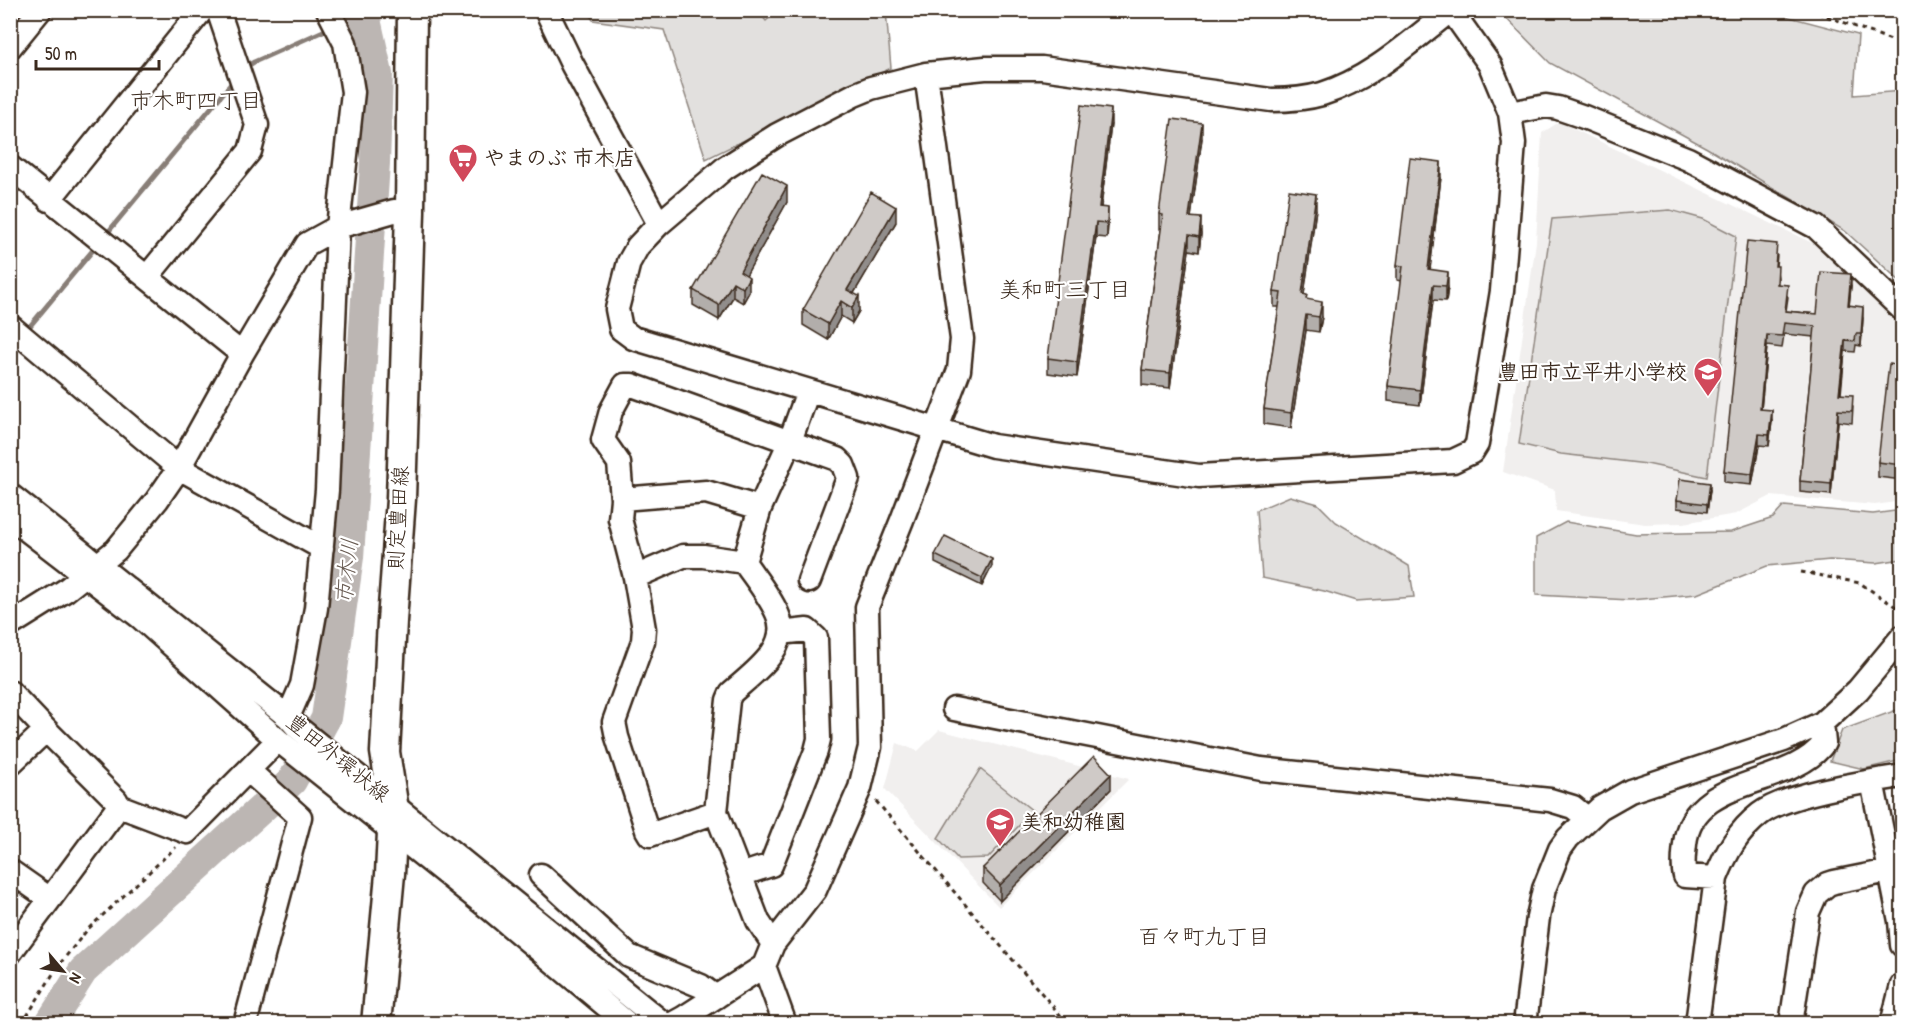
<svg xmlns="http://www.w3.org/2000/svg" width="1913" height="1034" font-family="'Patrick Hand','Klee One',sans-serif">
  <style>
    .built { fill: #f1efee }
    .green { fill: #e2e0de; stroke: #8e857e; stroke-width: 1.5 }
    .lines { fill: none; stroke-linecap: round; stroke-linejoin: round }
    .stream { stroke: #887e77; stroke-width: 5 }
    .river { stroke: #bcb6b3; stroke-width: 30 }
    .minor-casing { stroke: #3b2a1e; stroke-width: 27 }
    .major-casing { stroke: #3b2a1e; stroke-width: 33 }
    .path { stroke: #3b2a1e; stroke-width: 3; stroke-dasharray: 4.5 4.5; stroke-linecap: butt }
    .minor { stroke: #fff; stroke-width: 22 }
    .major { stroke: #fff; stroke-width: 28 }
    .wall { fill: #b2aeab; stroke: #3b2a1e; stroke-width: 1.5 }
    .shaded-wall { fill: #918d8b; stroke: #3b2a1e; stroke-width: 1.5 }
    .building { fill: #cfcac7; stroke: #3b2a1e; stroke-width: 1.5 }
    .labels { text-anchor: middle; stroke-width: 4.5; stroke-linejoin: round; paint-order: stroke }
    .poi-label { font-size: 21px; font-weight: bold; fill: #3b2a1e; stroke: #fff; text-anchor: start }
    .street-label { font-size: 21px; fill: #3b2a1e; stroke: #fff }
    .neighbourhood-label { font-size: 22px; fill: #3b2a1e; stroke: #fff }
    .water-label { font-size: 22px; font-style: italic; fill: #685b52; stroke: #fff }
  </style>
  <rect width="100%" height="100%" fill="#fff"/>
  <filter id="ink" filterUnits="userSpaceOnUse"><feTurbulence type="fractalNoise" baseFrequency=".0167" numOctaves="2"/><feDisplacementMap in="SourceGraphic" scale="12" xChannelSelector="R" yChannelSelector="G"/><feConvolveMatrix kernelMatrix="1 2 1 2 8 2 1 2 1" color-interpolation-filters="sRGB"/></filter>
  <g filter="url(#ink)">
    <path class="built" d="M1559,122l270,129 73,71v179l-27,4 -104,-9 -35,18 -53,9 -38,1 -89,-13 -1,-21 -52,-18 33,-230 6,-109z
      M939,730l190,49 -130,128 -114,-118 12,-46 21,8z"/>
    <path class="green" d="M587,11h171l8,10 11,-10h109l5,57 -185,91 -42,-129 -71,-10z
      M1499,11h267l92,24 -4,60 48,-4v192l-57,-52 -138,-83 -157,-85z
      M1670,210l33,9 33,17 -29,241 -60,-13 -86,-10 -42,-10 33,-225z
      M1290,496l28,8 18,18 73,44 5,31 -58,4 -32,-10 -62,-13 -5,-68z
      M1784,506l89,8 29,-4v49l-26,4 -46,-3 -63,6 -70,28 -67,6 -94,-5v-57l30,-16 70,12 95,-2 42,-14z
      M1902,708v52l-38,9 -34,-8 12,-31z
      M980,769l53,42 -45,47 -30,1 -20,-21z"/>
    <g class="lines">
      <path class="stream" d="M342,25l25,-1
        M244,68l10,-6 76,-34
        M104,237l130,-157
        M30,326l68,-82"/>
      <path class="river" d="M49,1024l34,-53 209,-190 34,-63 23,-161 26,-394 3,-89 -11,-50 -7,-14"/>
      <g class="minor-casing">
        <path id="minor" d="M546,10l26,54 87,160 -21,22 -9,16 -12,47 4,20 12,9 360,108 206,30 254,-15 19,-9 5,-8 25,-153 12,-148 -4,-30 -20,-48 -39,-55
          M10,47l30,-37
          M1510,113l36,-7 12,2 26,9 104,42 128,68 86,82
          M10,167l232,187
          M49,200l153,-190
          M659,224l66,-56 52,-33 77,-40 17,-7 55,-14 59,-6h57l229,32c16,0 34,-1 51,-6 49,-15 89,-53 129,-84
          M147,277l103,-126 7,-26 -39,-115
          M10,326l169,142 143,80
          M10,495l278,222 9,10 367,297
          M622,499l84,-7 54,16
          M10,517l130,100 138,123 212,169 138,115
          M635,577l48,-21h20l41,6
          M10,625l56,-35 33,-26 17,-14 41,-50 22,-32 63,-114 65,-110 31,-17 56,-16 16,1
          M10,692l36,38 70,70 3,6 68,26 91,-92
          M954,709l307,60 289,31 23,7 15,12
          M288,717l14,-32 14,-77 11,-118 11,-263 15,-135 -8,-49 -17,-33
          M10,764l36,-34
          M1872,781l28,140 2,24
          M716,812l-66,23 -3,-5 -30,-93 -3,-15 29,-81 1,-12 -9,-52 -15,-58 2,-20 -3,-36 -16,-23 8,-29 14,-26h7l205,74 6,6 5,13 -39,103
          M10,871l40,28
          M541,875l88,81 72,30 15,11
          M740,875l31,-10 45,-114 3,-12 -3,-101 -9,-8 -27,3
          M1716,878l-31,-2c-3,-11 -1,-21 0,-32 7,-69 105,-55 139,-101l-2,-20
          M773,944l-15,-23 -42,-109 12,-112 3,-7c21,-19 62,-46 46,-80 -8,-18 -22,-35 -33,-51l16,-54 30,-67 18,-50
          M10,953l109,-147
          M764,966l21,58
          M245,1024l55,-207 -51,-46
          M672,1024l11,-6 81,-52 9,-22 42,-54 45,-102 10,-41 -3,-140 35,-87 57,-150 3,-31 -36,-265
          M1525,1024l13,-107 6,-28 16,-40 8,-11 32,-30 30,-17 154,-51 38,-17 36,-33 44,-53
          M1697,1024l19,-146c10,-25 22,-47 44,-64 28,-21 106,-32 142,-38
          M1791,1024l17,-112 8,-18 12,-10 6,-2 55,-11
          M1892,1024l10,-39"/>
      </g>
      <g class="major-casing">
        <path id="major" d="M376,1024l14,-150 2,-42 1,-29 -8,-51 7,-131 9,-122 9,-287 2,-202"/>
      </g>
      <path class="path" d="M1810,10l92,34
        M1801,572l59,11 42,28
        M876,801l192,223
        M22,1024l36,-58 30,-37 88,-82"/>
      <use href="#minor" class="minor"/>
      <use href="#major" class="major"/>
    </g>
    <path class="wall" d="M1111,124l-10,83 7,16 -1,15 -11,-1 -19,140 -29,-4v-15z
      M1202,138l-11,79 10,17 -2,18 -10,-2 -19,138 -28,-3v-15l19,-141h-2v-15z
      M1441,177l-11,93 18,17 -2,14 -13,-1 -13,105 -32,-4v-15l14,-105 -5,-1v-15z
      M787,202l-41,73 3,17 -6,11 -10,-6 -14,23 -26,-15v-15z
      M1316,209l-12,85 3,6 15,17 -3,15 -13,-2 -15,98 -27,-4v-15l15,-102h-5v-15z
      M896,222l-42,71 5,18 -7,12 -11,-7 -13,24 -25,-15v-15z
      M1777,255l-1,11 2,11v7l10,13 -2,14 31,3 34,-28 -2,19 14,13 -2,28 -5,-1 -1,7 -10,-1 -4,43 12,12 -1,17 -14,-2 -7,74 -31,-3v-11l14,-144 -30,-3 -2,14 -15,-2 -6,63 11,12 -3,25 -10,-1 -7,40 -28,-3v-11z
      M1902,365v115l-24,-3v-15z
      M1710,490l-3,22 -30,-4v-8z
      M935,555l57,11 -10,20 -47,-23z
      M1111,789l-111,112 -17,-18v-15z"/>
    <path class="shaded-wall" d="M1111,109v15l-12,98v-15z
      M1202,123v15l-13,94v-15z
      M1441,162v15l-13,107v-15z
      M787,186v16l-47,84v-15z
      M1316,194v15l-14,100v-15z
      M896,207v15l-49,83v-15z
      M1108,208v15l-1,15v-15z
      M1201,218v16l-2,18v-15z
      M1096,222v15l-19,140v-15z
      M1189,235v15l-19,138v-15z
      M1448,272v15l-2,14v-15z
      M1851,274v12l-3,31v-12z
      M749,277v15l-6,11v-15z
      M733,282v15l-14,23v-15z
      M1433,285v15l-13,105v-15z
      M859,296v15l-7,12v-15z
      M841,301v15l-13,24v-16z
      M1322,302v15l-3,15v-15z
      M1863,307v11l-2,28v-12z
      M1306,315v15l-15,98v-15z
      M1767,335v11l-7,74v-11z
      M1845,340v11l-6,54v-11z
      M1772,410v11l-3,25v-11z
      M1838,410v11l-7,74v-11z
      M1759,434v11l-7,40v-11z
      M1710,483v7l-3,22v-8z
      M992,559v7l-10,20v-8z
      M1111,774v15l-111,112v-16z"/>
    <path class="building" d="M1081,105l30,4 -12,98 9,1 -1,15 -11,-1 -19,140 -29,-4z
      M1172,119l30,4 -13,94 12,1 -2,19 -10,-2 -19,138 -28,-3 21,-155 -4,-1z
      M1410,158l31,4 -13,107 20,3 -2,14 -13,-1 -13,105 -32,-4 15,-120 -6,-1z
      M762,172l25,14 -47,85 9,6 -6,11 -10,-6 -14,23 -26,-15z
      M1289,190l27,4 -14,100 5,1 -1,4 16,3 -3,15 -13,-2 -15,98 -27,-4 17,-116 -7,-1z
      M871,192l25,15 -49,83 12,6 -7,12 -11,-7 -13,23 -25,-14z
      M1747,241l30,3 -2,22h3l-1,18 11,1 -3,26 32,3 4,-42 30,2 -3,31 15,2 -2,27h-5l-1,7 -10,-1 -6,54 14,1 -1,16 -14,-1 -7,74 -31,-3 15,-155 -31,-3 -2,13 -15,-1 -7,74 12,1 -3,25 -10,-1 -7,40 -28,-3z
      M1889,364l13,1v100l-24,-3z
      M1680,479l30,4 -3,21 -30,-4z
      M945,536l47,23 -10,19 -47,-23z
      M1094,756l17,18 -111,111 -17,-17z"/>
  </g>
  <defs>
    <g id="supermarket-pin" transform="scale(1.5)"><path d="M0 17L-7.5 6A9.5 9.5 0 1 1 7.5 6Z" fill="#d1495b" stroke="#fff"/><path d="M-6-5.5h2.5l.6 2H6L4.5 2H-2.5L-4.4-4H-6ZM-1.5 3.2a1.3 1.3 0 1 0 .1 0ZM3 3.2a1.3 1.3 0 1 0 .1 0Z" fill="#fff"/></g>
    <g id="school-pin" transform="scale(1.5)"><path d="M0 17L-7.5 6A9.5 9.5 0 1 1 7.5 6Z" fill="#d1495b" stroke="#fff"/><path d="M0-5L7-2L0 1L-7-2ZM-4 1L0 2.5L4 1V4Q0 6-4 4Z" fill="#fff"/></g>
  </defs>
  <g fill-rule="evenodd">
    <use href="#supermarket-pin" x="463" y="158"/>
    <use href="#school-pin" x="1708" y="372"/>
    <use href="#school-pin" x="1000" y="822"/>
  </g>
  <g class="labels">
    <g class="poi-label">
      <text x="484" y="165">やまのぶ 市木店</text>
      <text x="1687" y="379" text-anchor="end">豊田市立平井小学校</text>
      <text x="1021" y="829">美和幼稚園</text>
    </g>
    <g class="street-label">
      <text transform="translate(398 518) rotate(-87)" y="7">則定豊田線</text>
      <text transform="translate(338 758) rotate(39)" y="7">豊田外環状線</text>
    </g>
    <g class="neighbourhood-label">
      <text x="196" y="108">市木町四丁目</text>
      <text x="1065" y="297">美和町三丁目</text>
      <text x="1204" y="944">百々町九丁目</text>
    </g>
    <g class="water-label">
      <text transform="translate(346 571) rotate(-84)" y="8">市木川</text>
    </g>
  </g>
  <rect width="1913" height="1034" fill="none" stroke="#fff" stroke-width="36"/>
  <rect x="18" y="18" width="1877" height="998" fill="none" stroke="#3b2a1e" stroke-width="2" filter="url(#ink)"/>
  <g transform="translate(63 971) rotate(119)" stroke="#ffffff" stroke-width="4.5" paint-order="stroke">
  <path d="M0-4.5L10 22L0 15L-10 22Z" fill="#3b2a1e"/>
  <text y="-9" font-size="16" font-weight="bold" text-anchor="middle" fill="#3b2a1e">N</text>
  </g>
  <path d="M36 60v9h123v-9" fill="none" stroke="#3b2a1e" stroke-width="3"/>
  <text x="45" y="60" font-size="18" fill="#3b2a1e" stroke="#ffffff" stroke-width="4.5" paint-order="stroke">50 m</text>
</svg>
